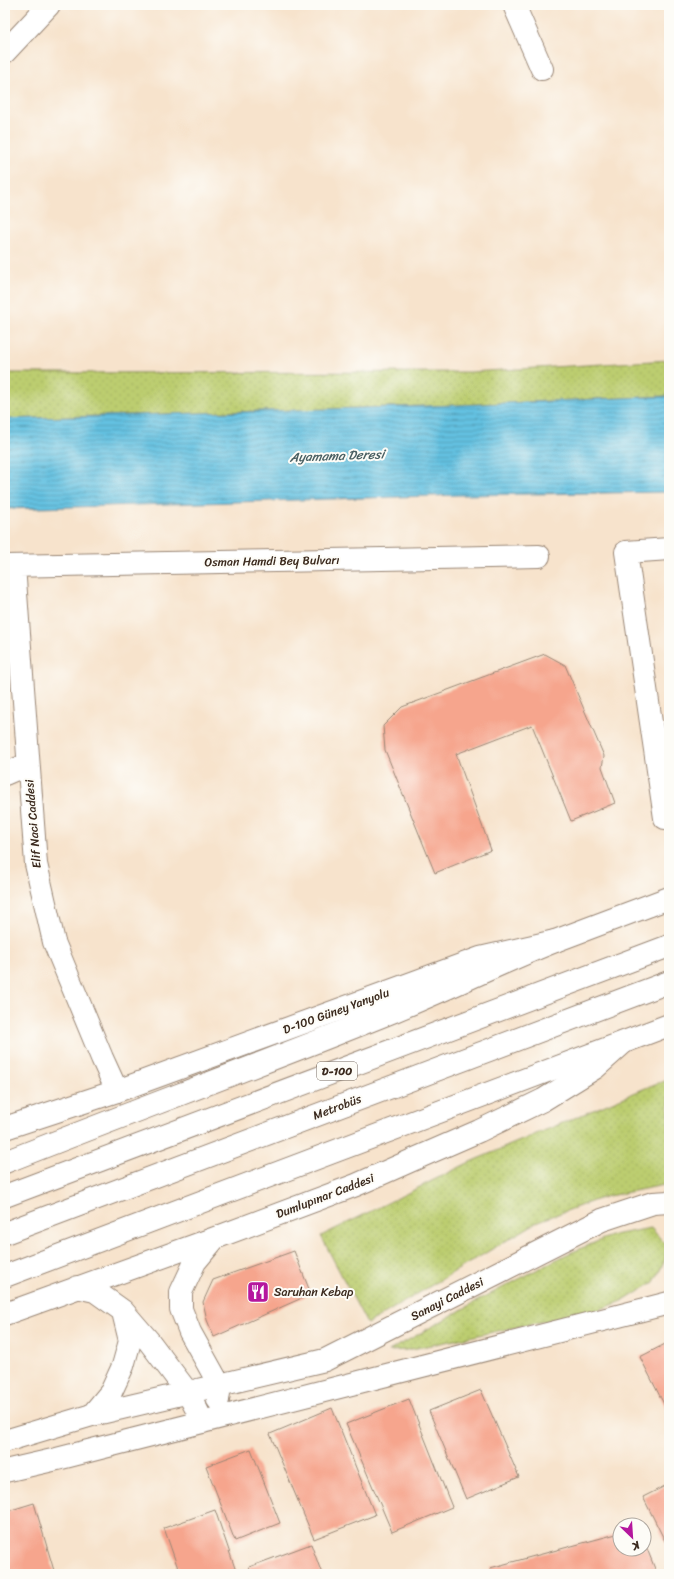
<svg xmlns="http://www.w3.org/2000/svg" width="674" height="1579" font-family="Sriracha,sans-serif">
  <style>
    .grass { fill: url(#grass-dots); stroke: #7c7c47 }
    .water { fill: url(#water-rules); stroke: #4f7680 }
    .building { fill: #f6a58d }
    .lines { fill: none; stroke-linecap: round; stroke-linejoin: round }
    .minor-casing { stroke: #998675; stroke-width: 24 }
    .major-casing { stroke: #998675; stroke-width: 24 }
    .highway-casing { stroke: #998675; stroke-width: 24 }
    .minor { stroke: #fff; stroke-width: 22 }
    .major { stroke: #fff; stroke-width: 22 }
    .highway { stroke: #fff; stroke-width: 22 }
    .labels { text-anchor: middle; stroke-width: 4; stroke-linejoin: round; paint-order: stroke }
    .shield { fill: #fdfcf7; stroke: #75695f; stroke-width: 1 }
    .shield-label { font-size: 11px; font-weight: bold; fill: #3b2a1e }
    .street-label { font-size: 12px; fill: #3b2a1e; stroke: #fdfcf7 }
    .poi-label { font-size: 12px; fill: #3b2a1e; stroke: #fdfcf7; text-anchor: start }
    .water-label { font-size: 13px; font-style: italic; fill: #495f62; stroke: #fdfcf7 }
  </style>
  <defs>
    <pattern id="grass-dots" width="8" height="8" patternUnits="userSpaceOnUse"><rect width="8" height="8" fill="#bccd70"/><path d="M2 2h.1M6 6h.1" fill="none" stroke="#a2b061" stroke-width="1.8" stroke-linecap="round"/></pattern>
    <pattern id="water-rules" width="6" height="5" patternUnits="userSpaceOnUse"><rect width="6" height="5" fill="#63c1e1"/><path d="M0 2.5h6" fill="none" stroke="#539db6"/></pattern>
  </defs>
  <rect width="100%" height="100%" fill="#fdfcf7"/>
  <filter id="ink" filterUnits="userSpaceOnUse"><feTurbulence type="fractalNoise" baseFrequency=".025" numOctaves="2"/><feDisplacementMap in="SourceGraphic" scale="8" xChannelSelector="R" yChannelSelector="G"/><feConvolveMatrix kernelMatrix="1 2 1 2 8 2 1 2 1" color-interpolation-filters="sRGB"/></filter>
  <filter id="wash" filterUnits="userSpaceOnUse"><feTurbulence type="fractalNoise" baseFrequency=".012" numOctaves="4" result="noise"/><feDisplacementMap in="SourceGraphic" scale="16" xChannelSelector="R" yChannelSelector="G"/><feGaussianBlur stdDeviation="0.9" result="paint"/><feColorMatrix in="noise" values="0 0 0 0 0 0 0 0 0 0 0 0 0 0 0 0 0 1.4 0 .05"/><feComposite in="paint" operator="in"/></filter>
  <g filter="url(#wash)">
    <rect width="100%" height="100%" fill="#f7e3cc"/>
    <path class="grass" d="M669,360v36l-210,9 -454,14v-46l465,-1z
      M669,1080v104l-65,13 -65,24 -172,103 -46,-88 149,-74 185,-78z
      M651,1228l15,17 -1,15 -11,22 -29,18 -27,10 -191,40 -18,1 88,-50 88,-46 48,-20z"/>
    <path class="water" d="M669,396v96l-208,3 -456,14v-90l454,-14z"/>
    <g id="blocks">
      <path class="building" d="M545,654l20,11 39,91 -2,11 13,36 -44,18 -39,-96 -76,29 35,96 -56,23 -50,-123 -2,-24 19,-19z
        M294,1251l17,43 -97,43 -7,-17 -4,-18 10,-22z
        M669,1342v72l-29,-57z
        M481,1390l38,87 -53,22 -37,-88z
        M409,1399l43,108 -60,25 -46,-108z
        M332,1408l43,107 -61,24 -44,-105z
        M251,1449l29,74 -45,18 -29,-75z
        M669,1484v65l-26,-52z
        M34,1503l21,71h-50v-62z
        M215,1510l22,64h-57l-16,-46z
        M620,1533v16h24v-8l13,33h-165l-2,-6z
        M311,1544l11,30h-71l-2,-7z"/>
    </g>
  </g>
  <g filter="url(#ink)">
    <use href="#blocks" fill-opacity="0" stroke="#998675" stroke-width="1"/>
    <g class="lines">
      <g class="minor-casing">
        <path id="minor" d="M514,5l28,64
          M5,52l44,-47
          M5,566l534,-10
          M14,566l22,298 18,78 48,116 15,33
          M5,774l23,-10
          M665,818l-39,-266 43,-3
          M5,1233l664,-251"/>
      </g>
      <g class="major-casing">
        <path id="major" d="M5,1128l112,-37 363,-133 75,-17 114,-43
          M215,1238l-20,24 -14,30v17l9,23 30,54 -2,14
          M77,1287l18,4 28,20 25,29 40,53 15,29
          M5,1314l210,-76 141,-53 61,-27 62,-27 64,-31 52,-32 28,-25
          M92,1415l19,-23 12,-26 7,-25 -7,-29
          M5,1441l87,-26 233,-55 277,-140 51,-17 16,-1
          M5,1471l52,-12 612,-156"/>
      </g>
      <g class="highway-casing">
        <path id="highway" d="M5,1162c129,-51 260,-99 389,-151 54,-22 106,-48 161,-70
          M5,1196l664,-250
          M5,1276l664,-251"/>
      </g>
      <use href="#minor" class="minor"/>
      <use href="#major" class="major"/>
      <use href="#highway" class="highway"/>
    </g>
  </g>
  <defs>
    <g id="restaurant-square" transform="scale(1.15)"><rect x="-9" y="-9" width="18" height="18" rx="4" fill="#b5179e" stroke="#fdfcf7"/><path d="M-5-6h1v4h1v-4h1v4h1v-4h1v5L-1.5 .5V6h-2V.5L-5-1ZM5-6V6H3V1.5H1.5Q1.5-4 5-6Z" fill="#fff"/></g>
  </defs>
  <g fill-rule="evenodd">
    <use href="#restaurant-square" x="258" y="1292"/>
  </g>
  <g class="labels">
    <rect class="shield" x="317" y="1062" width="40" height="18" rx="3"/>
    <g class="shield-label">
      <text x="337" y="1075">D-100</text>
    </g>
    <g class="street-label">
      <text transform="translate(272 561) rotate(-1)" y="4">Osman Hamdi Bey Bulvarı</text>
      <text transform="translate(33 824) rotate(-95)" y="4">Elif Naci Caddesi</text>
      <text transform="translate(336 1011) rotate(-20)" y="4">D-100 Güney Yanyolu</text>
      <text transform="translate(337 1107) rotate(-21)" y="4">Metrobüs</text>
      <text transform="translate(325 1196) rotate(-21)" y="4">Dumlupınar Caddesi</text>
      <text transform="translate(447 1299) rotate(-27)" y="4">Sanayi Caddesi</text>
    </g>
    <g class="poi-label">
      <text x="274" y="1296">Saruhan Kebap</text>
    </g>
    <g class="water-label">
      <text transform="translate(337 455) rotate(-2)" y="5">Ayamama Deresi</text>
    </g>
  </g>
  <rect width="674" height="1579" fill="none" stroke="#fdfcf7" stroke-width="20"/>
  <g transform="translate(632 1537) rotate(155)"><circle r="19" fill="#fdfcf7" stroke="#afa8a0"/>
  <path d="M0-3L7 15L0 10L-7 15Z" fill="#b5179e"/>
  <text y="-6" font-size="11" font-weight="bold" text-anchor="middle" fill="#3b2a1e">K</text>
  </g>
</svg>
